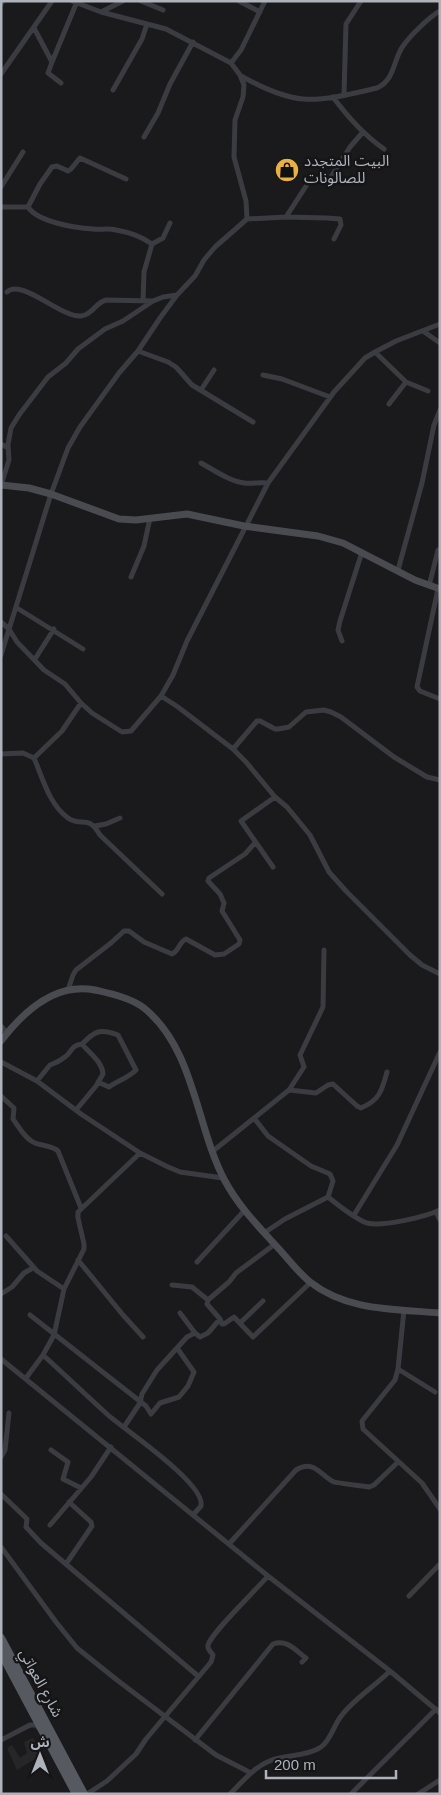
<svg xmlns="http://www.w3.org/2000/svg" width="441" height="1795" font-family="Helvetica,'Noto Sans Arabic',sans-serif">
  <style>
    .built { fill: #262629 }
    .lines { fill: none; stroke-linecap: round; stroke-linejoin: round }
    .street { stroke: #3b3c41; stroke-width: 5 }
    .secondary { stroke: #494b51; stroke-width: 7 }
    .primary { stroke: #575960; stroke-width: 8 }
    .labels { text-anchor: middle; stroke-width: 5; stroke-linejoin: round; paint-order: stroke }
    .poi-label { font-size: 15px; fill: #adb2bb; stroke: #151517; text-anchor: start }
    .street-label { font-size: 15px; fill: #adb2bb; stroke: #151517 }
  </style>
  <rect width="100%" height="100%" fill="#1a1a1c"/>
  <path class="built" d="M33,1738l10,16 -26,16 -10,-22 5,-3 8,13 7,-5 -3,-11z"/>
  <g class="lines">
    <path class="street" d="M141,1l22,9
      M239,1l21,11
      M1,4l2,-3
      M101,12l22,-11
      M34,28l18,34 -4,11 13,10
      M52,62l24,-58
      M231,63l10,-13 24,-49
      M1,74l51,-73
      M241,76c18,10 40,21 62,23 22,2 52,-6 74,-11 18,-8 16,-28 26,-42 7,-10 26,-29 37,-35
      M113,90l29,-51 5,-15
      M344,94l2,-70 15,-23
      M333,97c14,19 31,38 51,52
      M144,137l14,-24 12,-29 23,-42
      M331,177l19,-30 13,-15
      M1,187l22,-35
      M1,207h27l12,-23 12,-17 5,-1 11,5 3,-2 9,-11 46,21
      M28,207c10,15 47,21 65,22 7,1 15,-1 23,1 12,2 26,7 36,14
      M286,217l22,-34
      M247,219l39,-2 41,1 13,1 1,6 -7,14
      M7,292c15,-14 54,26 74,24 11,-1 14,-13 25,-16l46,1
      M143,301l1,-29 8,-28 11,-6 7,-15
      M423,331l17,12
      M138,351l30,11 8,5 16,18 61,37
      M375,352l31,30 22,9
      M263,375l19,4 48,18
      M201,390l13,-20
      M389,404l17,-22
      M1,444l7,4
      M201,463c13,7 28,18 43,20 8,1 15,-1 24,0
      M1,485l8,-25 -1,-15 3,-17 8,-13 29,-38 18,-14 12,-14 27,-20 18,-8 30,-20 10,-4 14,-2
      M398,570l24,-87 12,-58 6,-15
      M131,577l13,-31 6,-28
      M429,586l9,-36
      M438,589l-21,98 3,4 20,8
      M17,608l66,41
      M1,622l8,7 8,13 27,28 21,14 16,19
      M342,641l-4,-11 2,-9 22,-69
      M1,655l50,-161 17,-46 12,-21 39,-54 19,-22 22,-33 17,-23 18,-19 9,-16 11,-13 32,-28 -1,-18 -12,-44 1,-37 8,-23 1,-12 -4,-10 -9,-12 -65,-34 -65,-17 -29,-11
      M35,659l19,-30
      M161,696l17,11 55,42 13,13 29,35 12,10 23,28 19,37 17,19 64,64 12,10 18,9
      M233,749l24,-28h3l15,8h3l11,-2 17,-15 18,-2 7,2 10,5 53,40 33,20 13,3
      M1,754l22,-1 11,5 28,-27 19,-28 11,10 30,19 9,-1 30,-35 12,-21 14,-34 81,-158 66,-91 31,-34 10,-6 21,-11 44,-17
      M34,758c9,21 15,46 34,60 14,10 19,-5 32,17l62,59
      M95,826l11,-2 14,-6
      M273,867l-32,-46 34,-24
      M68,990l5,-15 3,-5 35,-27 13,-12h5l15,11 28,12c7,-3 7,-12 14,-15l29,16 9,-1 15,-10 1,-4 -18,-29 2,-8 -4,-9 -12,-13 1,-3 36,-24 10,-11
      M1,1026l6,7
      M82,1044c13,-13 18,-16 36,-9l18,35c-9,9 -18,10 -27,17l-11,-5
      M1,1062l36,19 44,33 59,39 26,13 14,6 43,6
      M37,1081l13,-16c6,-2 10,-4 15,-8 7,-5 6,-12 17,-13 7,9 20,17 21,30l-7,12 -20,24
      M289,1090l15,-23 -4,-12 23,-48 1,-57
      M1,1096l13,12 -1,11c6,8 12,20 22,24 7,3 16,2 23,8l23,57
      M254,1118l14,18 43,30 19,8 3,7 -5,16
      M213,1151l76,-61 27,3 12,-8 5,-1 24,22 4,2c19,-8 21,-18 26,-36
      M436,1212l4,8
      M354,1215l43,-70 43,-93
      M264,1233l21,-14 43,-22c10,8 27,22 39,26 15,4 58,-6 73,-13
      M6,1236l31,35 27,18
      M78,1260l45,55 20,22
      M197,1262l47,-51
      M172,1285l20,2 16,13
      M1,1294l11,-7 12,-14 9,-5
      M404,1310l-6,59 -3,11 -33,41 1,8 59,54 18,26
      M180,1313l15,20 5,4 8,-4 12,-14 2,5h2l10,-7 19,20 58,-55
      M30,1315l116,91 5,8 9,-11 19,-6 9,-11 6,-14 -17,-24
      M220,1319l-13,-15 1,-4 21,-18 7,-9 39,-29
      M240,1323l23,-22
      M43,1355c22,20 43,40 65,60 17,15 98,69 93,91l-8,9
      M1,1359l267,217 122,95 50,42
      M398,1369l37,23
      M26,1378l17,-23 11,-20 10,-46 20,-40v-5l-6,-26v-6l62,-59
      M124,1427l16,-24 2,-9 15,-24 30,-33 8,-4
      M51,1450l17,12 -5,17 18,9
      M1,1457l4,-7 4,-37
      M1,1494l26,25 -1,8 15,16 157,133
      M50,1525l41,-48 20,-30
      M229,1544l67,-74c18,-11 24,5 38,12 3,1 30,4 35,5l5,-2 24,-23
      M1,1547l55,75 21,26 40,32 99,75 35,18
      M66,1564l26,-38 -1,-4 -22,-20
      M409,1596l31,-32
      M1,1740l29,-15h6l4,4
      M195,1740l78,-96c14,-5 22,6 33,14l-4,4
      M87,1794l20,-13 29,-27 10,-15 65,-77 2,-7c-2,-3 -6,-6 -5,-10 4,-13 49,-56 60,-69
      M230,1794c12,-12 25,-28 42,-34 15,-5 36,-4 49,-13 10,-7 13,-23 21,-32 13,-17 33,-29 48,-44
      M351,1794l85,-85
      M418,1794l22,-14"/>
    <path class="secondary" d="M1,485l28,3 22,6 68,25 17,1 51,-6 57,12 74,10 25,7 72,37 25,9
      M1,1041c22,-29 54,-59 94,-51 17,4 36,8 49,18 51,41 52,119 81,173 14,26 34,46 54,68 10,11 19,23 31,33 37,29 84,27 130,31"/>
    <path class="primary" d="M1,1638l83,156
      M1,1653l75,141"/>
  </g>
  <defs>
    <g id="shop-disc" transform="scale(1.25)"><circle r="9.5" fill="#e9b045" stroke="#151517"/><path d="M-5-2.5h2.3a2.7 3.5 0 0 1 5.4 0H5L5.5 6h-11ZM-1.5-2.5h3a1.5 2.3 0 0 0-3 0Z" fill="#111"/></g>
  </defs>
  <g fill-rule="evenodd">
    <use href="#shop-disc" x="287" y="170"/>
  </g>
  <g class="labels">
    <g class="poi-label">
      <text x="304" y="166">البيت المتجدد<tspan x="304" dy="17">للصالونات</tspan></text>
    </g>
    <g class="street-label">
      <text transform="translate(41 1683) rotate(62)" y="5">شارع العواتي</text>
    </g>
  </g>
  <rect width="441" height="1795" fill="none" stroke="#adb2bb" stroke-width="5"/>
  <g transform="translate(40 1755)" stroke="#151517" stroke-width="4" paint-order="stroke">
  <path d="M0-4L9 19L0 12L-9 19Z" fill="#adb2bb"/>
  <text y="-8" font-size="14" font-weight="bold" text-anchor="middle" fill="#adb2bb">ش</text>
  </g>
  <path d="M266 1770v8h130v-8" fill="none" stroke="#adb2bb" stroke-width="2.5"/>
  <text x="274" y="1770" font-size="15" fill="#adb2bb" stroke="#151517" stroke-width="4" paint-order="stroke">200 m</text>
</svg>
